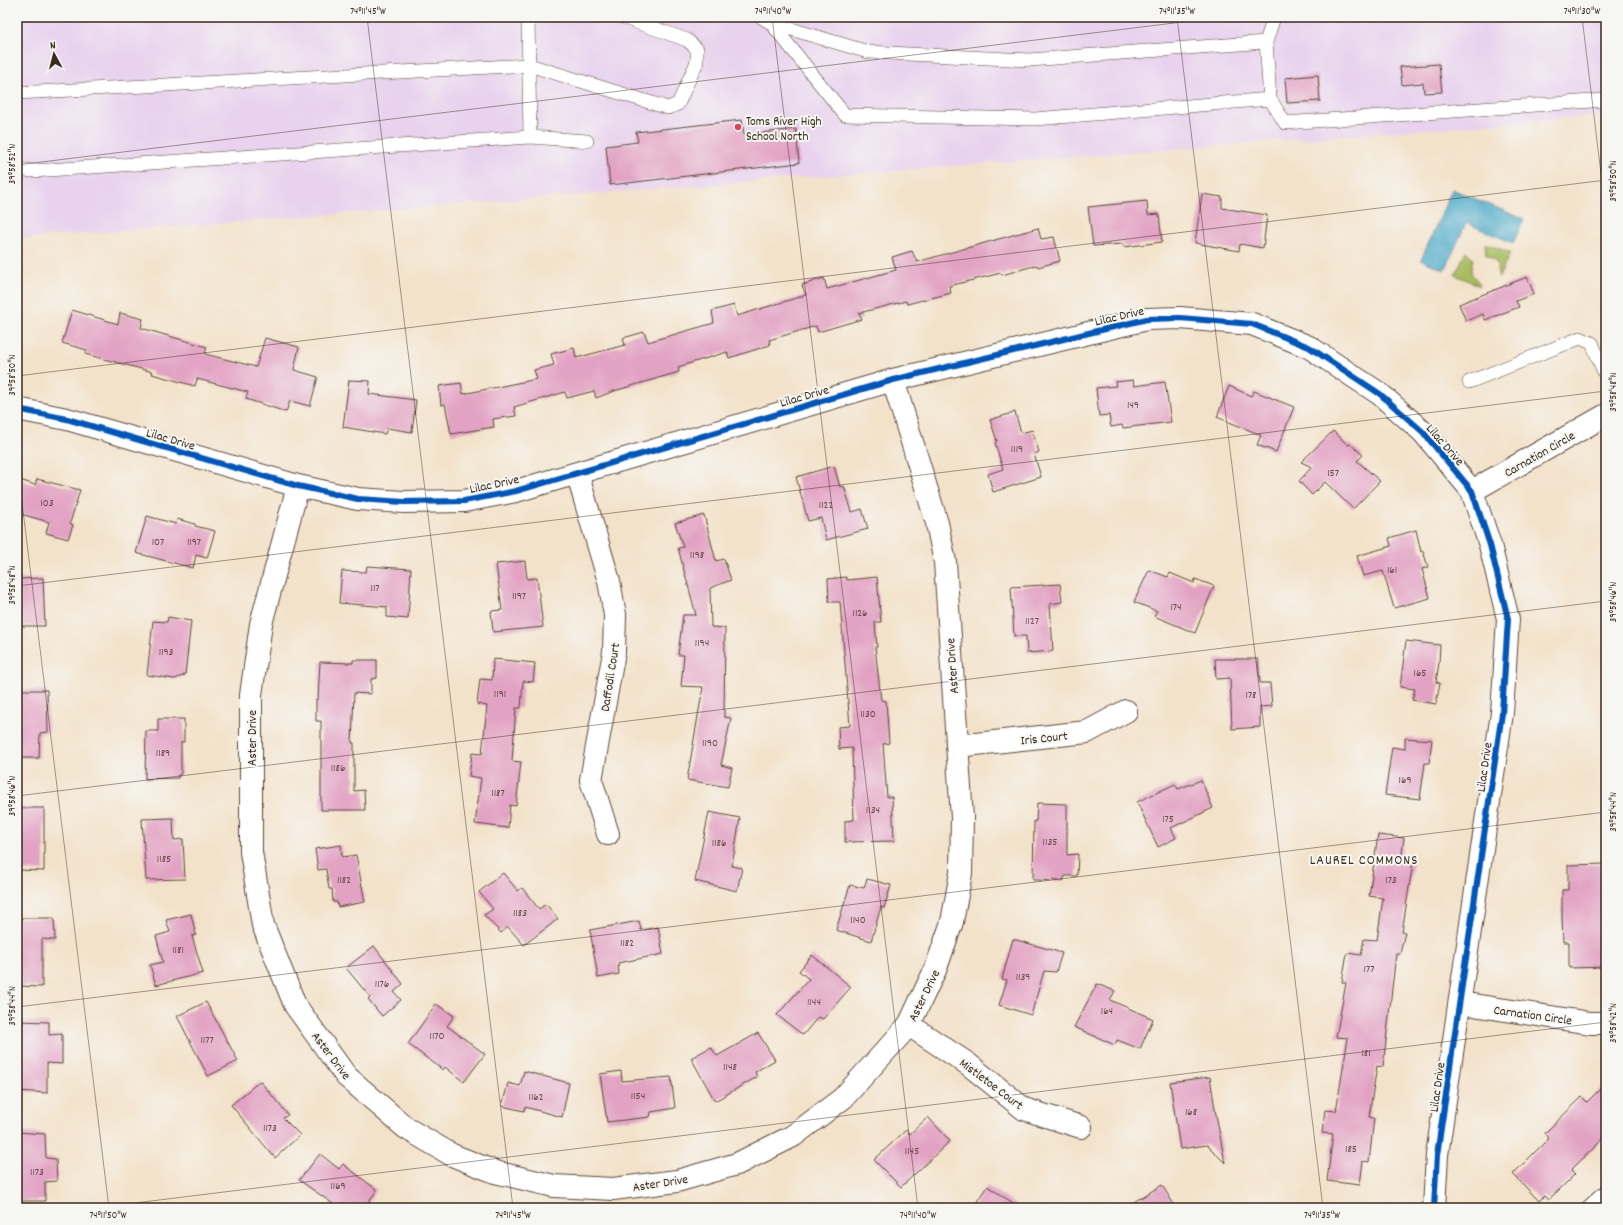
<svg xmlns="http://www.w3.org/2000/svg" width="1623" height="1225" font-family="Dekko,sans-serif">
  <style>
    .built { fill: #e8d2ee }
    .green { fill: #a8bc61; stroke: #727340 }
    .water { fill: #48a8c7; stroke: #426972 }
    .building { fill: #e2a2c3 }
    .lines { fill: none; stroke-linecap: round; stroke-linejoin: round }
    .service-casing { stroke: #574638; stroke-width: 14 }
    .minor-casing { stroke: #574638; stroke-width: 24 }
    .service { stroke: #fff; stroke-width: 13 }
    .minor { stroke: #fff; stroke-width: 22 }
    .cycleway-casing { stroke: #f6f6f2; stroke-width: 8 }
    .cycleway { stroke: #0057b8; stroke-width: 6 }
    .ticks { fill: none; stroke: #3b2a1e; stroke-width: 1; stroke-opacity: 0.45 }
    .poi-dot { fill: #d1495b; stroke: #f6f6f2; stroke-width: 1.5 }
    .labels { text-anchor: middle; stroke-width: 4; stroke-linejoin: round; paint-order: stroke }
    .number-label { font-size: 11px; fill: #654847 }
    .poi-label { font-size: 13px; fill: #3b2a1e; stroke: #f6f6f2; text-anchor: start }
    .street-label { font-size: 13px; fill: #3b2a1e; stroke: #f6f6f2 }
    .neighbourhood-label { font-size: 14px; letter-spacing: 1px; fill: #3b2a1e; stroke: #f6f6f2 }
    .neatline { fill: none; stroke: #3b2a1e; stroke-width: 1.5 }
    .ticks-label { font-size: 10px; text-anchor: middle; fill: #3b2a1e }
  </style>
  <rect width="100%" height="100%" fill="#f6f6f2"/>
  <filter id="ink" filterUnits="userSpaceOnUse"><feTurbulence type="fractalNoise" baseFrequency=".025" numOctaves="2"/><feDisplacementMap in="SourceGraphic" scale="8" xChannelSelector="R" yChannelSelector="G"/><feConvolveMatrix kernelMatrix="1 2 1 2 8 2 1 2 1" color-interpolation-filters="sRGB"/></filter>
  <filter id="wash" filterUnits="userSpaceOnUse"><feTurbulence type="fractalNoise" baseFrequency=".012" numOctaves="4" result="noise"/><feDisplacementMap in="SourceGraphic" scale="16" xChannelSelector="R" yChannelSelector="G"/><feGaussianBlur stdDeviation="0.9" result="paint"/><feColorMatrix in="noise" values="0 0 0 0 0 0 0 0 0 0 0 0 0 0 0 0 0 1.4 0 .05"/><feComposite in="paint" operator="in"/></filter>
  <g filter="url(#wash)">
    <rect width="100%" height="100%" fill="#f3e2ca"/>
    <path class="built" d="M17,17h1589v98l-1589,124z"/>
    <path class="green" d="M1337,17h64l-63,5z
      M1485,243l25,10 -11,25c-5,-14 4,-13 -13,-23z
      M1466,251l7,8c-5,20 1,13 7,27l-25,-11z"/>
    <path class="water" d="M1452,189l72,30 -11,24 -47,-20 -21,47 -24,-10z"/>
    <g id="blocks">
      <path class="building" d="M1439,64l3,28 -18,1 -1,-10 -21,2 -2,-18z
        M1318,75l2,26 -33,2 -2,-25z
        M742,120l2,15 52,-6 3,34 -189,22 -4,-39 32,-4 -2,-10z
        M1202,194l20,3v11l45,7 -4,33 -23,-4 -1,7 -44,-8z
        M1147,201l1,14 11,-1 3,28 -38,5 -1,-3 -30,2 -5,-39z
        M1038,228l3,11 13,-2 6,24 -22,6 -1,-2 -35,10 -1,-2 -52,13 2,7 -44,11 -1,-3 -47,12 3,6 -44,13 -2,-6 -47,14 1,5 -41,13 -2,-6 -49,15 1,5 -65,19 -18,7 -2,-7 -27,7 -2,-6 -51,15 2,9 -23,3 1,8 -43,7 -6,-30 -4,1 -2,-19 22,-3 2,11 74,-15 -3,-9 20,-5 -3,-11 23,-6 2,10 49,-13 -2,-7 21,-6 4,10 66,-19 -2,-12 22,-6 3,11 69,-21 -4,-10 22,-7 3,11 69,-19 -4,-13 20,-6 5,11z
        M1527,277l7,17 -18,7 3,6 -34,13 -2,-6 -17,7 -7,-17z
        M72,310l46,14 2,-11 23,6 -2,9 66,19 -2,7 51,13 9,-29 34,9 -5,23 24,7 -8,29 -20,-5 -4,11 -40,-13 2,-7 -51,-13 -2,7 -43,-12 1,-2 -68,-18 2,-4 -25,-7z
        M349,380l21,1 -1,13 47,6 -4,32 -25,-4 -2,6 -42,-7z
        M1133,380l1,6 31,-4 6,40 -48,6 -1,-3 -11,2 -2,-12 -10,1 -3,-28 20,-2 -1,-4z
        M1229,386l22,10 3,-5 40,16 -18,45 -19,-7 4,-10 -44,-18z
        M1015,412l6,21 11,-3 7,22 -5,2 7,23 -48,15 -5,-18 15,-5 -8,-26 2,-2 -7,-21z
        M1333,431l15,14 2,-1 13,11 -6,6 23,20 -27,28 -28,-27 -13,13 -13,-14 13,-14 -11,-5z
        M834,466l6,21 4,-1 8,26 10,-3 6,20 -42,11 -5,-22 -13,3 -12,-44z
        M17,479l18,6 2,-6 43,11 -10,33 3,2 -5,14 -22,-6 3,-11 -32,-9z
        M704,515l12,46 8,-2 7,21 -21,8 1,39 14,1 -1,89 7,1 -10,47 11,3 -4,19 -41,-7 16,-93 -22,-1 3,-31h-6l5,-40h13l-18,-67 5,-1 -8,-24z
        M147,516l29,8 1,-5 18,5v2l20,5 -8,27 -11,-3 -3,13 -57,-15z
        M1416,530l5,22 2,-1 5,16 -6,2 8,29 -36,10 -11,-37 -20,5 -6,-20 34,-10 -2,-8z
        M525,561l2,18 10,-1 6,49 -50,5 -2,-21 11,-1 -6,-46z
        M367,566l44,3 -3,50 -21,-2v-10l-48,-4 3,-32 24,1z
        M1149,570l19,7 2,-4 24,10 1,-4 19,7 -19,47 -41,-17 3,-5 -23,-9z
        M846,577l1,3 30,-3 4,45h-6l2,25h-2l6,53 5,1 3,42 -6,1 4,53h5l2,44 -49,1v-21l9,-1 -2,-72 -13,1 -1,-22 12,-1 -10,-124h-11l-1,-23z
        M43,578l2,48h-28v-47z
        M1060,584l2,18 -12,2 3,47 -26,2 -1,-17h-12l-3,-49z
        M168,617l23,4 -6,54 -10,4 -28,-4 6,-54 14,1z
        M1406,641l34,4 -1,18 -3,19 4,1 -4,21 -24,-4 3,-11 -15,-2z
        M493,659l42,4 -2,19 -10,-1 -2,27h-5l-4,53 9,1 -5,44 -6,-1 -2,23 -33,-4 6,-46 -12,-2 3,-23 10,1 5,-48 -10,-2 3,-25 12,1z
        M1215,659h43l2,24h10l2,23 -12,1v20l-28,2 -2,-51 -14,1z
        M353,660h24v18l-6,1v15l-17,-1 -2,50h2v48l10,-1 1,20h-44v-89h-5v-22h2l2,-37 33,1z
        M17,690h30l1,42 -8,1 -1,25h-22z
        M158,719h26v23h-3v32l-3,1v3l-33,1 1,-48h12z
        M1405,738l27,2 -3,23h-4l-5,36 -35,-4 7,-48 13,2z
        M1201,780l12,28 -42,20 5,10 -18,9 -21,-45 38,-18 3,5z
        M1037,803l30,1v51l11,-1 -1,22h-12l-2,5 -30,-1 1,-59h2z
        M17,808h27v63l-26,-1z
        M709,812l31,6 -8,48 10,2 -5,23 -42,-10z
        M173,818l1,22 9,-1 2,40 -39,1 -4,-61z
        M1378,835l26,3 -3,22 12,2 -11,70h3l-5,22h-4l-13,113 -6,-1 -8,51 5,1 -5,44 -6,-1 -3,24 -33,-4 6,-47 -11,-1 3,-23 11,1 12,-73 -12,-1 10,-54 -4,-1 5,-29 14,2 3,-16 13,1 6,-42 -14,-2z
        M341,845l1,12 14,-2 9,47 -27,5 -1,-5h-4l-1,-13h-3l-3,-20 -8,1 -3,-21z
        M1606,864v103l-37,1v-26h-6l-1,-26v-26h6v-25z
        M503,873l15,18 4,-3 17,21 7,-5 12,15 -34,26 -16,-18 -7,6 -17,-18 9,-6 -14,-17z
        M867,879l24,6 -7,23 -3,-1 -10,34 -35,-11 14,-45 14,3z
        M191,914l5,21 -4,1 11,37 -47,12 -6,-20 13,-3 -7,-26 14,-4 -4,-12z
        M17,918h37l1,22 -13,-1v48l-25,-1z
        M639,921l2,9 17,-3 5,27 -45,9 1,11 -21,4 -8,-48z
        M1013,939l49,14 -6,19 -12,-1 -13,44 -32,-10 8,-25 -5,-1z
        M374,946l29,38 -9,8 7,8 -19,16 -14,-17 2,-2 -24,-29z
        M812,955l39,32 -28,32 -5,-2 -15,18 -26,-20 32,-36 -10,-8z
        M1097,984l18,7 -5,9 43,19 -13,30 -23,-9 -2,5 -41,-18z
        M206,1002l32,59 -30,15 -31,-60z
        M436,1004l18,12 -7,10 38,28 -21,28 -19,-15 -2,3 -35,-26z
        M17,1021l32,1v13l13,-1v30l-15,-1v30l-30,-2z
        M758,1033l17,27 -20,12 2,5 -42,24 -24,-43 20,-11 6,9z
        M524,1071l45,12 -7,34 -37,-10 -1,4 -22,-5 6,-23 12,3z
        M621,1071l1,10 49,-4 4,31 -24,4 -1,5 -43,5 -7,-48z
        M1210,1077l5,32 10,54 -18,-18 -27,4 -10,-67z
        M260,1081l28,34 -5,3 17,17 -25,23 -44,-53z
        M1606,1083v53l-35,34 4,4 -13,13 -14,13 -4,-4 -5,5 -26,-27 36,-36 -4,-5 37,-36 5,5z
        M928,1117l22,24 -49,46 -27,-27 32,-30 4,4z
        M17,1132l28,2 1,24 10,1 1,22 -12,1v19h-28z
        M320,1154l19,15 4,-5 34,26 -13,18h-25l-40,-28z
        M1162,1185l14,23h-52z
        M987,1186l34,22h-48z"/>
    </g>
  </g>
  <g filter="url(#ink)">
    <use href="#blocks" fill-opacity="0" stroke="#574638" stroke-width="1"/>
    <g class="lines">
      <g class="service-casing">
        <path id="service" d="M761,17l10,6 97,29 161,8 237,-18 4,57 -235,20 -190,-4 -74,-92
          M1266,42l8,-25
          M17,93l512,-28 139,43 10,-4 19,-42v-13l-10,-9 -65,-23
          M1270,99l15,24 321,-23
          M530,137l57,4
          M17,169l16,2 497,-34 -2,-120
          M1469,382l111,-44 12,5 14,34"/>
      </g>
      <g class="minor-casing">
        <path id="minor" d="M17,409l50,10 231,67 60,13 46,3 60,-1 52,-10 377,-111 254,-61 33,-1 72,6 57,23 71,47 43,38 49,59 18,54 18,74 -6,94 -65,442 -3,53
          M577,473l32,108 6,34 -1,37 -23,128 17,54
          M298,486l-37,138 -10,71v157l12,73 32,80 51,71 60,52 46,27 43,17 59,14 59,3 64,-8 60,-17 56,-28 50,-38 66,-73 27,-57 16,-46 9,-49 1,-55 -17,-256 -8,-39 -44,-143
          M1472,491l134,-76
          M957,746l130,-14 39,-21
          M1460,1003l130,20h16
          M909,1025l59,39 56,45 57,18
          M1594,1208l12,-11"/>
      </g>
      <use href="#service" class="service"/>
      <use href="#minor" class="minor"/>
      <g class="cycleway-casing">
        <path id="cycleway" d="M17,409l50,10 231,67 60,13 46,3 60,-1 52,-10 377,-111 254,-61 33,-1 72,6 57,23 71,47 43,38 49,59 18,54 18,74 -6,94 -65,442 -3,53"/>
      </g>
      <use href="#cycleway" class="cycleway"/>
    </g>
  </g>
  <path class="ticks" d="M367,17l146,1191M772,17l146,1191M1177,17l146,1191M1582,17l24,198M17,165l1206,-148M17,376l1589,-196M17,462l92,746M17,586l1589,-195M17,796l1589,-195M17,1007l1589,-195M94,1208l1512,-186"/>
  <circle class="poi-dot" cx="738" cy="127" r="4"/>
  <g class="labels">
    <g class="number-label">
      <text x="1133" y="408">149</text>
      <text x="1017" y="452">1119</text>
      <text x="1333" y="476">157</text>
      <text x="47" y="506">103</text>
      <text x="826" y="508">1122</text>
      <text x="158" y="545">107</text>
      <text x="194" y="545">1197</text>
      <text x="697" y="558">1198</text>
      <text x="1392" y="573">161</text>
      <text x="375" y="591">117</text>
      <text x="519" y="599">1197</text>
      <text x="1176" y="610">174</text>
      <text x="860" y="616">1126</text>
      <text x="1032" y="624">1127</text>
      <text x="702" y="646">1194</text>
      <text x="166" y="655">1193</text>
      <text x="1420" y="676">165</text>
      <text x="500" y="697">1191</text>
      <text x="1251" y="698">178</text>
      <text x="868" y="717">1130</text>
      <text x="710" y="746">1190</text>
      <text x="163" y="756">1189</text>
      <text x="338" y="771">1186</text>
      <text x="1405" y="783">169</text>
      <text x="498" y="796">1187</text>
      <text x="873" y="813">1134</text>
      <text x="1168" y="822">175</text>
      <text x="1050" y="845">1135</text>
      <text x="719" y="846">1186</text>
      <text x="164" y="862">1185</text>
      <text x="344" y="883">1182</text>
      <text x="1391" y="883">173</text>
      <text x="520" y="916">1183</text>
      <text x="858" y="923">1140</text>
      <text x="627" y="946">1182</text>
      <text x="178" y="953">1181</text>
      <text x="1369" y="972">177</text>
      <text x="1023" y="980">1139</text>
      <text x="382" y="987">1176</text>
      <text x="814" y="1005">1144</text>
      <text x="1107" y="1014">164</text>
      <text x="437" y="1039">1170</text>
      <text x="207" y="1043">1177</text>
      <text x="1366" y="1056">181</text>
      <text x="730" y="1070">1148</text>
      <text x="638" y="1099">1154</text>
      <text x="536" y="1100">1162</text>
      <text x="1191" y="1115">168</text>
      <text x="270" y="1131">1173</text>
      <text x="1351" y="1152">185</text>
      <text x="912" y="1154">1145</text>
      <text x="37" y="1175">1173</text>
      <text x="338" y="1189">1169</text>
    </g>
    <g class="poi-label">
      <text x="746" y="125">Toms River High<tspan x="746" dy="15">School North</tspan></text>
    </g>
    <g class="street-label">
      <text transform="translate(1119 315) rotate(-13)" y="5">Lilac Drive</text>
      <text transform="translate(804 395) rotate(-16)" y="5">Lilac Drive</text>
      <text transform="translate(171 438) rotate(16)" y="5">Lilac Drive</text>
      <text transform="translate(1446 444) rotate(49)" y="5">Lilac Drive</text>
      <text transform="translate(1539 453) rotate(-30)" y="5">Carnation Circle</text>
      <text transform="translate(494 483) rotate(-12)" y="5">Lilac Drive</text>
      <text transform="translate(951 666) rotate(-94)" y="5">Aster Drive</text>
      <text transform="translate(609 677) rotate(-81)" y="5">Daffodil Court</text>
      <text transform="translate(1044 737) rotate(-6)" y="5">Iris Court</text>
      <text transform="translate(251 738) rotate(-90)" y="5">Aster Drive</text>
      <text transform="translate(1483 767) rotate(-82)" y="5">Lilac Drive</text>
      <text transform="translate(923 995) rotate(-64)" y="5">Aster Drive</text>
      <text transform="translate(1533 1014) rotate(8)" y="5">Carnation Circle</text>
      <text transform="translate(332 1055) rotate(53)" y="5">Aster Drive</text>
      <text transform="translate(992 1083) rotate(37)" y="5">Mistletoe Court</text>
      <text transform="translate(1436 1087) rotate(-82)" y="5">Lilac Drive</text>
      <text transform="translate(660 1182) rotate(-9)" y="5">Aster Drive</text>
    </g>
    <g class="neighbourhood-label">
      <text x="1364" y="864">LAUREL COMMONS</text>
    </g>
  </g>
  <rect width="1623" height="1225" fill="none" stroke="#f6f6f2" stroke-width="44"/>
  <g transform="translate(54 54) rotate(353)" stroke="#f6f6f2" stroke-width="3" paint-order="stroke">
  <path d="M0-3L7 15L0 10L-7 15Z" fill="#3b2a1e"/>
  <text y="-6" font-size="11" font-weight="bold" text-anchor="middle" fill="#3b2a1e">N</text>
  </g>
  <rect x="22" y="22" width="1579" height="1181" class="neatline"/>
  <g class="ticks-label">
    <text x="368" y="14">74°11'45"W</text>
    <text x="773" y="14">74°11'40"W</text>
    <text x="1177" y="14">74°11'35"W</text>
    <text x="1582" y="14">74°11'30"W</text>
    <text transform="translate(11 164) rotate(-90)" y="4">39°58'52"N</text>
    <text transform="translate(1612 181) rotate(-90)" y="4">39°58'50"N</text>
    <text transform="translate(11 375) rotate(-90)" y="4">39°58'50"N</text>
    <text transform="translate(1612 392) rotate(-90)" y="4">39°58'48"N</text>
    <text transform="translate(11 585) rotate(-90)" y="4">39°58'48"N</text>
    <text transform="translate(1612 602) rotate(-90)" y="4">39°58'46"N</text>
    <text transform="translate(11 796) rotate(-90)" y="4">39°58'46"N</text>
    <text transform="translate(1612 812) rotate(-90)" y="4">39°58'44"N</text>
    <text transform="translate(11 1006) rotate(-90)" y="4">39°58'44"N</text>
    <text transform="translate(1612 1023) rotate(-90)" y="4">39°58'42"N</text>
    <text x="108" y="1218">74°11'50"W</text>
    <text x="513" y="1218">74°11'45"W</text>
    <text x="918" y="1218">74°11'40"W</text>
    <text x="1322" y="1218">74°11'35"W</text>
  </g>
</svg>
